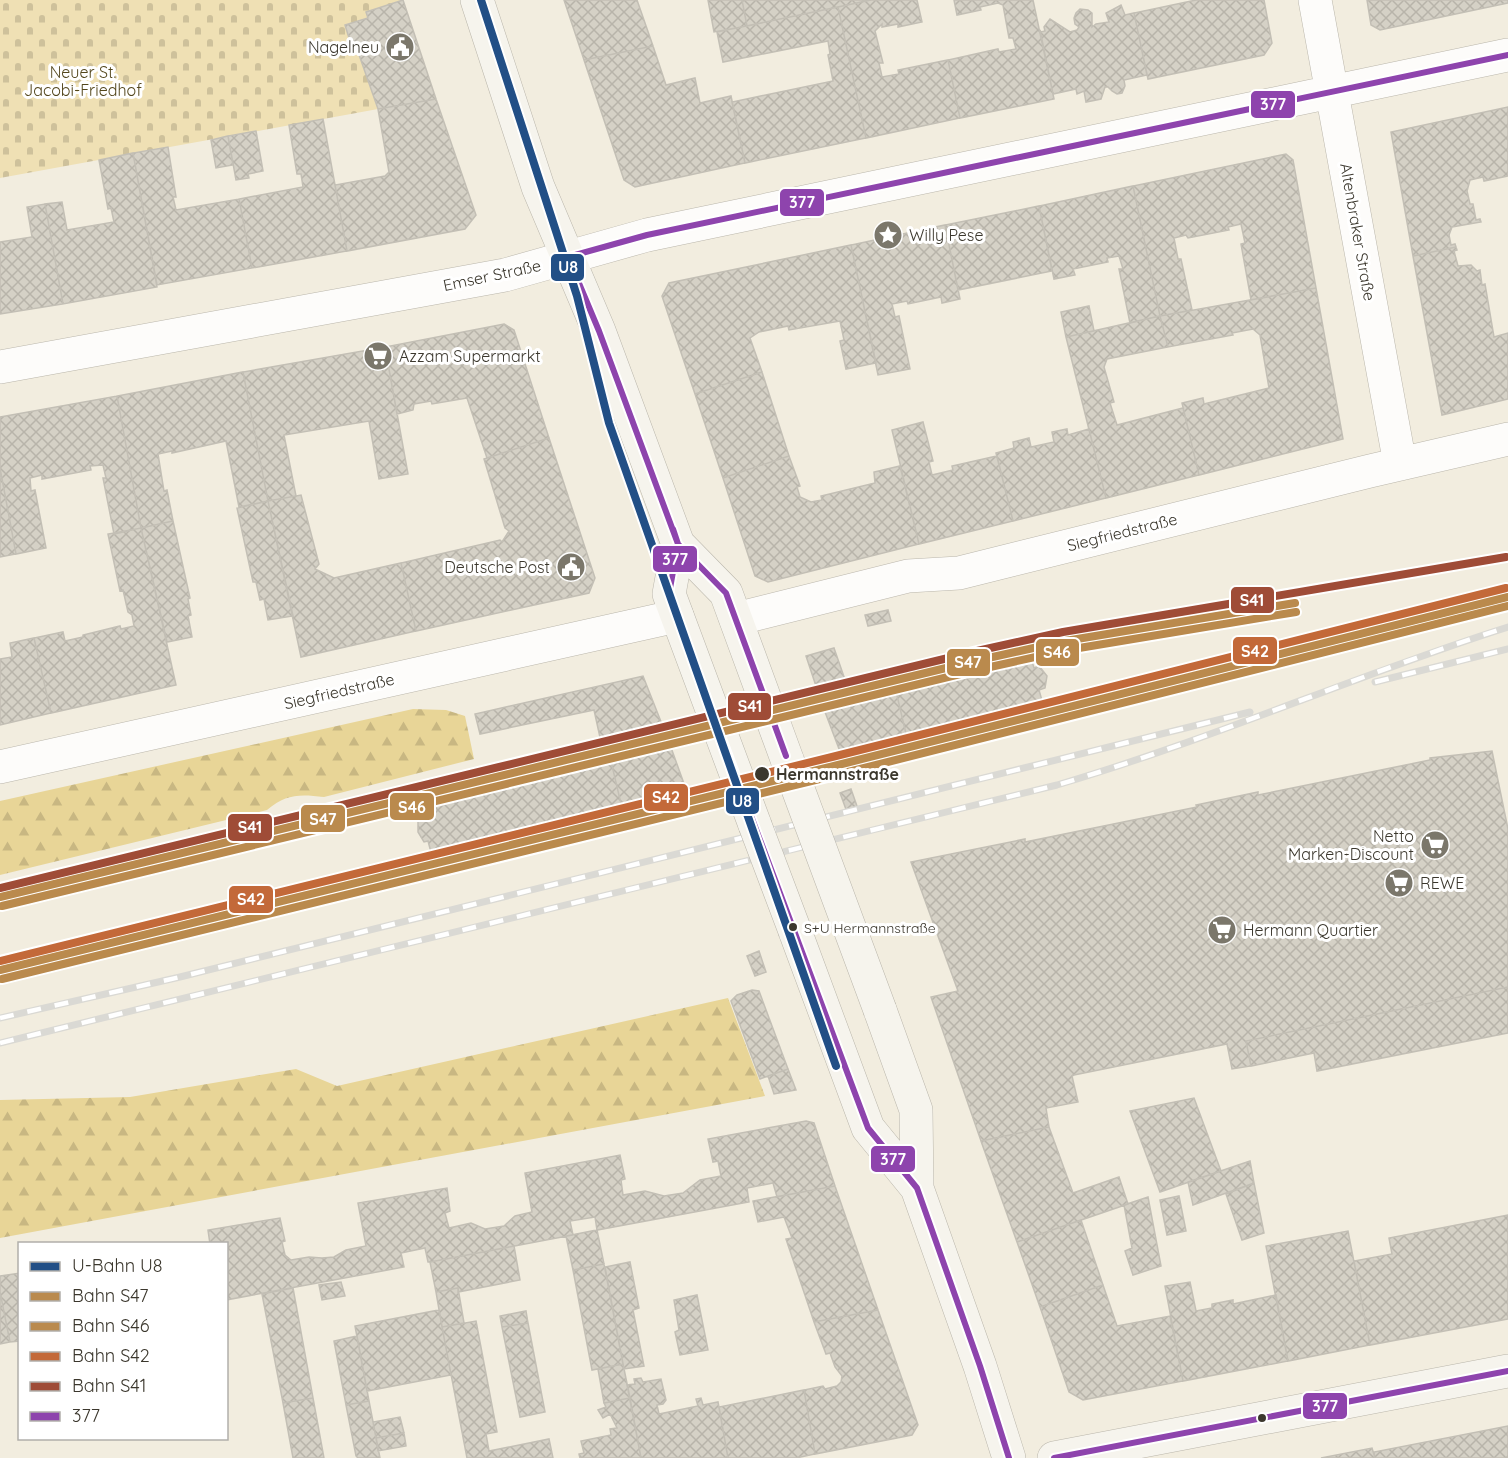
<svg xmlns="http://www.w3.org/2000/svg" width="1508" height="1458" font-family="Quicksand,sans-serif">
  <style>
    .forest { fill: url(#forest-firs) }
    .cemetery { fill: url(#cemetery-stones) }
    .building { fill: url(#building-cross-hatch); stroke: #c3bfb5; stroke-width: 1.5 }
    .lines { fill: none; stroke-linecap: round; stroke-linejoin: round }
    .street-casing { stroke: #bab6ab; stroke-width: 34 }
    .secondary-casing { stroke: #bab6ab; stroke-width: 34 }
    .street { stroke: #fdfcfa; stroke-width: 33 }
    .secondary { stroke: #f6f4ed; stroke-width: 33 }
    .rail-casing { stroke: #dad9d4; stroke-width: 7 }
    .rail { stroke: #fff; stroke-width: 4.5; stroke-dasharray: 14; stroke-linecap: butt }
    .secondary-bridge-casing { stroke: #bab6ab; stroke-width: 34; stroke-linecap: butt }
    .secondary-bridge { stroke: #f6f4ed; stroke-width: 33 }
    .bus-1-casing { stroke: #fff; stroke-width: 10 }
    .bus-1 { stroke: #8e44ad; stroke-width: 6 }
    .rail-1-casing { stroke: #fff; stroke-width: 12 }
    .rail-2-casing { stroke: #fff; stroke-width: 12 }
    .rail-3-casing { stroke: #fff; stroke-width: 12 }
    .rail-4-casing { stroke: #fff; stroke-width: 12 }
    .rail-1 { stroke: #ba8a4d; stroke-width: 8 }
    .rail-2 { stroke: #ba8a4d; stroke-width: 8 }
    .rail-3 { stroke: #c36939; stroke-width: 8 }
    .rail-4 { stroke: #9f4c37; stroke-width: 8 }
    .metro-1-casing { stroke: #fff; stroke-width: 12 }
    .metro-1 { stroke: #224f86; stroke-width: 8 }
    .stop-dot { fill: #3b372d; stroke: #fff; stroke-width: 2 }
    .labels { text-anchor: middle; stroke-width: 6; stroke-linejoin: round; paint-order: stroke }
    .bus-label { font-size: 14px; fill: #3b372d; stroke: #fff; text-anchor: start }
    .poi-label { font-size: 16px; fill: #3b372d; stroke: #fff; text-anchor: start }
    .park-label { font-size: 16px; fill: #53461c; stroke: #fff }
    .street-label { font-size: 16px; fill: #3b372d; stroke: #fff }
    .stop-label { font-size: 16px; font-weight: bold; fill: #3b372d; stroke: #fff; text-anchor: start }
    .line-badge { stroke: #fff; stroke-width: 2 }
    .badge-label { font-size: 16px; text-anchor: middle; font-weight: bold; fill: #fff }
  </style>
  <defs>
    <pattern id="forest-firs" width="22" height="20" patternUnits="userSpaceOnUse" patternTransform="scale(1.5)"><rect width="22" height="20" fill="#e8d597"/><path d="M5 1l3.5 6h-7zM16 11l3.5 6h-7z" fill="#c8b782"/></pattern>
    <pattern id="cemetery-stones" width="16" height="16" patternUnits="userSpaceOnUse" patternTransform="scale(1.5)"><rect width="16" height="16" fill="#efe0b4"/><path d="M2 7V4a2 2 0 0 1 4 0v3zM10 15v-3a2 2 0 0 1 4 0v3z" fill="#cec19b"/></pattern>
    <pattern id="building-cross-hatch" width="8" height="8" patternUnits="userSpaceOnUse" patternTransform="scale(1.5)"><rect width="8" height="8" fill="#d5d1c6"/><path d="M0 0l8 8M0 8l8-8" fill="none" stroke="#b8b4aa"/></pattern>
  </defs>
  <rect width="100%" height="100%" fill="#f2eddf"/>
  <path class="forest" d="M413,709l33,1 19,6 9,43 -150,38c-25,-3 -38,-3 -57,13l-267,65v-74z
    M728,998l37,98 -765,142v-138l130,-3 166,-28 41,17z"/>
  <path class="cemetery" d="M0,0h402l-36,12 2,6 -23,7 8,26 4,-2 21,60 -378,69z"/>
  <path class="building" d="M403,0l33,99 -58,10 -21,-60 -4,2 -8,-26 23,-7 -2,-6z
    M564,0h73l16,46 -69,14z
    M708,0h34l5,26 -33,6z
    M742,0h129l-124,26z
    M871,0h46l5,22 -24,5v-3l-16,3v-3l-7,7 8,32h-4l3,14 17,-3 -1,-4 50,-10 12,58 -94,20 -28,-131z
    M954,0h79l21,99 -94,19 -12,-58 50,-11 1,3 17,-3 -3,-11h-4l-6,-33 -5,-2 -18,4 1,3 -24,5z
    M1196,0h68l8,43 -8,12 -116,24 -14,-66z
    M1367,0h141v3l-128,27 -9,-5z
    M1121,5l4,10 9,-2 13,62 -23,5 1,6 -3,7 -5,1 -5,-3 -4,-4h-3l-4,12 -15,3 -2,-11 -7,3 -1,-5 -23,5 -13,-64 1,2 4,-1 -1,-4 6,-8 20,13 7,-2 2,-3 -4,-3 -1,-6 2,-5 4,-4 8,1 4,3v14l4,-3 13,-2 -3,-9z
    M838,7l28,131 -121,25 -13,-61 101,-21 -5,-26 2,-1 -2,-13 -105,21 -6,-30z
    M653,46l13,39 29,-7 5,25 31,-7 14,67 -110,24 -11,-7 -40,-120z
    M436,99l40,116 -11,14 -118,22 -12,-66 50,-9 4,-4 -11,-63z
    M1508,107v69l-24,5 -1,-4 -13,3 -3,11 3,13h3l3,16 4,-1 1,3 -29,5 -3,8 2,10 4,-1 1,3 -43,9 -22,-124z
    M323,119l24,132 -95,17 -13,-69 64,-12 -2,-13h-4l-8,-49z
    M256,131l7,40 -15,3 1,4 -13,2 -8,-44z
    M228,136l5,29 -17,3 -5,-28z
    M168,147l8,50h-3l3,13 63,-11 13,69 -95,17 -24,-132z
    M133,153l24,134 -94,17 -18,-100 17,-2 5,28 47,-8 -3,-14 -3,1 -9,-49z
    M1286,154l7,6 23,128 -65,12 -10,-56 4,-1 -4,-19 -13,3 1,3 -41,8 -2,-3 -12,3 4,21h3l11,51 -32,6 -27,-130z
    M1133,186l27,130 -30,7 -11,-54h4l-4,-13 -12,2 1,4 -35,7 2,6 -21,4 -15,-73z
    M45,204l18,100 -63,10v-72l32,-5 -5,-30z
    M1039,206l13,65 -94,19 -13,-65z
    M945,225l15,74 -18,4 -1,-6 -33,7 -1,-3 -15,3 3,13 4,-1 11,53 -32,6 -27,-130z
    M851,245l25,118 -30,6 -6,-28 4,-1 -4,-19 -51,9 -1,-4 -29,6 -9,6 12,34 -67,22 -33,-98 7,-13z
    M1456,247l1,3 -3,1 4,15 13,-1 6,6 3,-1 2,15 3,-1 9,53 14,-4v66l-66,16 -29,-159z
    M1316,288l27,151 -144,36 -17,-72 21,-5 1,6 65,-16 -9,-53 -7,-6 -21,4 1,2 -65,12 -8,-31z
    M1089,306l5,25 -28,6 -5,-25z
    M1160,316l8,31 -61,12 -3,8 10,35 -4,1 7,22 66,-17 16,67 -93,23 -40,-161z
    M504,324l10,6 35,108 -62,20 -20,-60 -35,6 -1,-3 -17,3 -1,6 -16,4 -12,-67z
    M385,347l23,127 -29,5 -10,-58 -85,14 12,61 -28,5 -25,-129z
    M243,372l25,129 -29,6 -13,-66 -54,12v-2l-14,3 6,37 3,-1 6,31 -32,7 -24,-132z
    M762,372l27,84 -66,22 -28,-84z
    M117,396l24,132 -27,6 -11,-56h3l-3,-13 -13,1 1,4 -49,9v-4l-12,3 1,13 4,-1 11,58 -30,6 -16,-86v-51z
    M923,422l10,39 -4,1 3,13 21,-5 -1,-4 45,-10 16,65 -94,23 -27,-114z
    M1067,429l1,6 21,-6 17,69 -93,23 -17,-68 18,-5 -1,-6 16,-4 2,9 23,-5 -2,-10z
    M549,438l46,140 -6,15 -173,38 -15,-68 99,-23 2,2 7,-11 -4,-3 -21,-69z
    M789,456l11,30 -3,1 3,10 11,5 11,-2 -1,-4 54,-13 -1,-11 26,-6 19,78 -151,38 -13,-6 -32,-98z
    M0,468l16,86 -16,3z
    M301,495l18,69 -4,5 19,9 67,-15 15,68 -115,26 -33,-156z
    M268,501l25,115 -25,4 -4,-21 -4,1 -4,-18h-3l-16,-74z
    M173,521l17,77 -2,1 3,16 -3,1 4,21 -25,5 -26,-114z
    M141,528l35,157 -125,28 -17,-75 29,-6 2,9 18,-4v-2l37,-9 1,3 13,-3 -2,-11 -4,-3 -5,-22 -3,1 -12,-57z
    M888,610l3,11 -23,5 -3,-11z
    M34,638l17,75 -51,12v-66l12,-2 -2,-14z
    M834,648l17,49 -29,7 -16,-48z
    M1031,658l3,10 5,-2 8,10 -2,12 -6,2 4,14 -136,34 -12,-51z
    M643,676l24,61 -9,2 2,5 9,-2 18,50 -65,16 -12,-51 20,-5 -2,-7 -25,6 -9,-41 -114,24 -5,-20z
    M895,687l12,51 -66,16 -19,-50z
    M1492,751l16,78v158l-262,54 5,25 -19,3 -5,-25 -153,31 -2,1 6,26 -32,6 3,19 -68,14 -50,-144 27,-6 -47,-129 114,-23v3l172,-35 -1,-2 62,-13v3l172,-35v-2z
    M610,757l12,51 -190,48 -4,-15 -4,1 -6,-10v-12l4,-1 -4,-15z
    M851,789l7,20 -11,3 -7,-19z
    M759,951l7,21 -11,4 -8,-20z
    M1508,987v46l-191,38 -3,-18 -63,13 -5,-25z
    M752,990l7,1 29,78 -28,10 -29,-78 6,-6z
    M788,1069l8,21 -22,4 -6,-18z
    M1194,1098l27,73 -61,21 -30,-81z
    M806,1121l8,2 21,63 -58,11 -4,-14 -26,5 2,14 -152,28 -2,-13 -25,4 3,14 -143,27h-2l-3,-14 -24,5 3,14 -178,33v-56h-16l-2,-14 72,-12 5,23 -3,1 3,13 6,5 18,-3 13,1 12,-1 12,-7 20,-4 -8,-43 89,-15 3,23 -5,2 4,15 22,-5 14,6 19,-3 11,-10 17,-4 -7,-39 95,-18 5,24 -4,1 2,15 22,-4 19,5 19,-3 17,-13 21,-4 -3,-15 -5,1 -5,-23z
    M1049,1127l24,66 46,-16 9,27 -111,38 -36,-101z
    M1250,1161l4,22 -61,22 -5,-23z
    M1254,1183l10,50 -22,7 -16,-46z
    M835,1186l43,124 -64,12 -28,-83 6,-1 -8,-21 -26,5 -5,-21z
    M1179,1196l7,35 -19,4 -7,-35z
    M1148,1197l13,69 -28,9 -8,-24 7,-3 -8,-43z
    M1508,1215v104l-138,26 -16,-84 38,-7 -3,-16z
    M1081,1220l22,65 -63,22 -23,-65z
    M597,1230l7,34 -31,6 -7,-34z
    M1348,1231l22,114 -82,16 -22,-115z
    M514,1246l6,34 -62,12v-4l-22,4 -6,-30z
    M630,1262l9,46 -6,2 11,56 -20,3 -19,-102z
    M604,1264l19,100 -31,6 -19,-100z
    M20,1273v68l-10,1 -10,-50v-16z
    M341,1282l4,14 -23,4 -3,-15z
    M1190,1282l6,29 16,-3v-4l21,-4v4l43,-9 12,66 -105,20 -18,-95z
    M1103,1285l14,41 53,-10 13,65 -100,19 -14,-8 -29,-85z
    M293,1288l20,110 -30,5 -21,-109z
    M458,1288l6,35 -22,4 -6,-35z
    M0,1292l10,50 -10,2z
    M697,1295l11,55 -28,5 -5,-23 4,-2 -5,-30z
    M439,1310l12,65 -84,16 -12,-65z
    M878,1310l40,115 -6,10 -97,19 -11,-64 19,-4 2,3 12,-3 4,-4 1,-6 -7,-9 -5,-14 -4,1 -12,-32z
    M526,1311l2,12 -26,4 -2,-11z
    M476,1321l21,111 -11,2 3,17 60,-12 4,19h-86l-25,-131z
    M528,1323l17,89 -25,5 -18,-90z
    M357,1336l12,65 -23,4 -12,-64z
    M623,1364l7,34 -26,5 -6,-34z
    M641,1378l2,4 18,-3 5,21 -3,4 -6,1 2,9 39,-8 -2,-7 5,-1 2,7 15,-3 10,56h-87l-14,-73 8,-1 -1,-5z
    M804,1390l11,64 -19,4h-68l-9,-51z
    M313,1398l11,60h-31l-10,-55z
    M630,1398l11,60h-61l-1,-4 5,-1 -3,-12 30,-6 -1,-6 7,-1 -7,-14 -7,4 -5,-8 8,-3 -2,-4z
    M369,1401l11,57h-22l-2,-2 -10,-51z
    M400,1417l4,16 -28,5 -3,-16z
    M1508,1426v32h-133l-1,-6z
    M404,1433l2,13 -28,5 -2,-13z
    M1372,1448l3,10h-54z"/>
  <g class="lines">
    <g class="street-casing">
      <path id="street" d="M1315,0l85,464
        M0,367l505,-92 142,-40 861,-180
        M736,619l172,-43 51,-3 411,-102 138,-32
        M0,767l677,-151"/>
    </g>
    <g class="secondary-casing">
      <path id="secondary" d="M477,0l61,187 61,144 79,213 48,49 62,169
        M678,544l-9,50 86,231
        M795,931l73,197 49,60
        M880,1010l36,100 1,78 63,178 29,92
        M1054,1458l454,-87"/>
    </g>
    <use href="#street" class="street"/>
    <use href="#secondary" class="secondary"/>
    <g class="rail-casing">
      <path id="rail" d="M1375,682l133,-33
        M0,1018l180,-41 1070,-265
        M0,1043l1057,-258c153,-45 299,-110 451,-158"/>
    </g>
    <use href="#rail" class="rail"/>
    <g class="secondary-bridge-casing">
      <path id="secondary-bridge" d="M788,762l92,248
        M755,825l40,106"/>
    </g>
    <use href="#secondary-bridge" class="secondary-bridge"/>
    <g class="bus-1-casing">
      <path id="bus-1" d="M568,257l31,74 79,213 -9,50 24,67 175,467 49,60 63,178 29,92
        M568,257l79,-22 861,-180
        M673,529l5,15 48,49 60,163
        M1054,1458l454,-87"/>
    </g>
    <use href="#bus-1" class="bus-1"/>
    <g class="rail-1-casing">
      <path id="rail-1" d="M0,897l979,-237 86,-19 230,-38
        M0,970l834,-204 674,-169"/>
    </g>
    <g class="rail-2-casing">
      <path id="rail-2" d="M2,906l979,-237 86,-19 229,-38
        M2,979l834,-204 672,-169"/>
    </g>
    <g class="rail-3-casing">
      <path id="rail-3" d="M0,961l832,-204 674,-169"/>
    </g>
    <g class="rail-4-casing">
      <path id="rail-4" d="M0,888l977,-237 86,-19 443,-75"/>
    </g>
    <use href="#rail-1" class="rail-1"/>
    <use href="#rail-2" class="rail-2"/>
    <use href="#rail-3" class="rail-3"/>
    <use href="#rail-4" class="rail-4"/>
    <g class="metro-1-casing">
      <path id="metro-1" d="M481,0l96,296 32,127 227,643"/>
    </g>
    <use href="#metro-1" class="metro-1"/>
  </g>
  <defs>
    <g id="civic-disc" transform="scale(1.5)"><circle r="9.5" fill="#7b776b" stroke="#fff"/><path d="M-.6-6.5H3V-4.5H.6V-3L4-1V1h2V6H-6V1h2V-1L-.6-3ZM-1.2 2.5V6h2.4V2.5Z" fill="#fff"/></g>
    <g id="sight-disc" transform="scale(1.5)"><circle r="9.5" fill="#7b776b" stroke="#fff"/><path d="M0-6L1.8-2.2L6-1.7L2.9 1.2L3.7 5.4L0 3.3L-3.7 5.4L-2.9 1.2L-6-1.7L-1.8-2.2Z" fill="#fff"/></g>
    <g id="supermarket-disc" transform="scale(1.5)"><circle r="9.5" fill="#7b776b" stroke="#fff"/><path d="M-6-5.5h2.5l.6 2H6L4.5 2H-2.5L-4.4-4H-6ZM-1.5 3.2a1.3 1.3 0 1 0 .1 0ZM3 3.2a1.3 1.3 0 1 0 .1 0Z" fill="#fff"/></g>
  </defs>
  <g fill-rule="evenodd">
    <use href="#civic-disc" x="400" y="47"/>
    <use href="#sight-disc" x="888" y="235"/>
    <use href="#supermarket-disc" x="378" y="356"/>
    <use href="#civic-disc" x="571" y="567"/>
    <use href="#supermarket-disc" x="1435" y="845"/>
    <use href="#supermarket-disc" x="1399" y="883"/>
    <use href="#supermarket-disc" x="1222" y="930"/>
  </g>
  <g class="stop-dot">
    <circle cx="762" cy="774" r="8"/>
    <circle cx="793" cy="927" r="5"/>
    <circle cx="1262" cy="1418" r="5"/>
  </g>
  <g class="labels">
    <g class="bus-label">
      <text x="804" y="933">S+U Hermannstraße</text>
    </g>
    <g class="poi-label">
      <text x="379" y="53" text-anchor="end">Nagelneu</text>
      <text x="909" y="241">Willy Pese</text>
      <text x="399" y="362">Azzam Supermarkt</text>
      <text x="550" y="573" text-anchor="end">Deutsche Post</text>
      <text x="1414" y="842" text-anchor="end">Netto<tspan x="1414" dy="18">Marken-Discount</tspan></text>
      <text x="1420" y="889">REWE</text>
      <text x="1243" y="936">Hermann Quartier</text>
    </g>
    <g class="park-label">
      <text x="83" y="78">Neuer St.<tspan x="83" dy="18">Jacobi-Friedhof</tspan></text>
    </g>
    <g class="street-label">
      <text transform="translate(1358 232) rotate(80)" y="6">Altenbraker Straße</text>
      <text transform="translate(492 275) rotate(-12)" y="6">Emser Straße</text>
      <text transform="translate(1122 532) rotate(-14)" y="6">Siegfriedstraße</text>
      <text transform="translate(339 691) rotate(-13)" y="6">Siegfriedstraße</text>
    </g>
    <g class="stop-label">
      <text x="776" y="780">Hermannstraße</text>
    </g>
  </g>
  <g class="line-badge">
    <rect x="1250" y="90" width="46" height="29" rx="6" fill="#8e44ad"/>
    <rect x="779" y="188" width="46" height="29" rx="6" fill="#8e44ad"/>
    <rect x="550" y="253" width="35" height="29" rx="6" fill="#224f86"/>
    <rect x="652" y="545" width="46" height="28" rx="6" fill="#8e44ad"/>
    <rect x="1230" y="586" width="45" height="28" rx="6" fill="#9f4c37"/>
    <rect x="1232" y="636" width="46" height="29" rx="6" fill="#c36939"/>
    <rect x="1035" y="638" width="45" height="29" rx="6" fill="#ba8a4d"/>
    <rect x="946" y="648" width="45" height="29" rx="6" fill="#ba8a4d"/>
    <rect x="727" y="692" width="45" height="29" rx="6" fill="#9f4c37"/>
    <rect x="643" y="783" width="46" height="29" rx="6" fill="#c36939"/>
    <rect x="725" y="787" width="35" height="28" rx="6" fill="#224f86"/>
    <rect x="389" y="792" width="46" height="29" rx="6" fill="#ba8a4d"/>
    <rect x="300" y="804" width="46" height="29" rx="6" fill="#ba8a4d"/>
    <rect x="227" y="813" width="46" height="29" rx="6" fill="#9f4c37"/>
    <rect x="228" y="885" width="46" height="29" rx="6" fill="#c36939"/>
    <rect x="870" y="1145" width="46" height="28" rx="6" fill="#8e44ad"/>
    <rect x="1302" y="1392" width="46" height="28" rx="6" fill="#8e44ad"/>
  </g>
  <g class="badge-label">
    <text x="1273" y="110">377</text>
    <text x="802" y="208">377</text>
    <text x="568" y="273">U8</text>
    <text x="675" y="565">377</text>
    <text x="1252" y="606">S41</text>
    <text x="1255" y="657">S42</text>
    <text x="1057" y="658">S46</text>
    <text x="968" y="668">S47</text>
    <text x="750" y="712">S41</text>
    <text x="666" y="803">S42</text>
    <text x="742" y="807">U8</text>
    <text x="412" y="813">S46</text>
    <text x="323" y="825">S47</text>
    <text x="250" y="833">S41</text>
    <text x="251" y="905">S42</text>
    <text x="893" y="1165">377</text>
    <text x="1325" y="1412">377</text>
  </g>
  <rect x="18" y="1242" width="210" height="198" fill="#ffffff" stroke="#b1afab" stroke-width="1.5"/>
  <rect x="30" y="1262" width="30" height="9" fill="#224f86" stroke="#b1afab" stroke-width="1.5"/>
  <text x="72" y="1272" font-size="18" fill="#3b372d">U-Bahn U8</text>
  <rect x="30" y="1292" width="30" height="9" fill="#ba8a4d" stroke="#b1afab" stroke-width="1.5"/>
  <text x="72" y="1302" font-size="18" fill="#3b372d">Bahn S47</text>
  <rect x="30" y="1322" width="30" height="9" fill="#ba8a4d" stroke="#b1afab" stroke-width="1.5"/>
  <text x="72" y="1332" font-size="18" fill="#3b372d">Bahn S46</text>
  <rect x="30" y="1352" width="30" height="9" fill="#c36939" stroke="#b1afab" stroke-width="1.5"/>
  <text x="72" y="1362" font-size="18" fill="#3b372d">Bahn S42</text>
  <rect x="30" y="1382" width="30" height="9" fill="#9f4c37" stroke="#b1afab" stroke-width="1.5"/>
  <text x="72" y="1392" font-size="18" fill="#3b372d">Bahn S41</text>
  <rect x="30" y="1412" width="30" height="9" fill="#8e44ad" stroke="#b1afab" stroke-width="1.5"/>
  <text x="72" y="1422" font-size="18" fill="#3b372d">377</text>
</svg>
